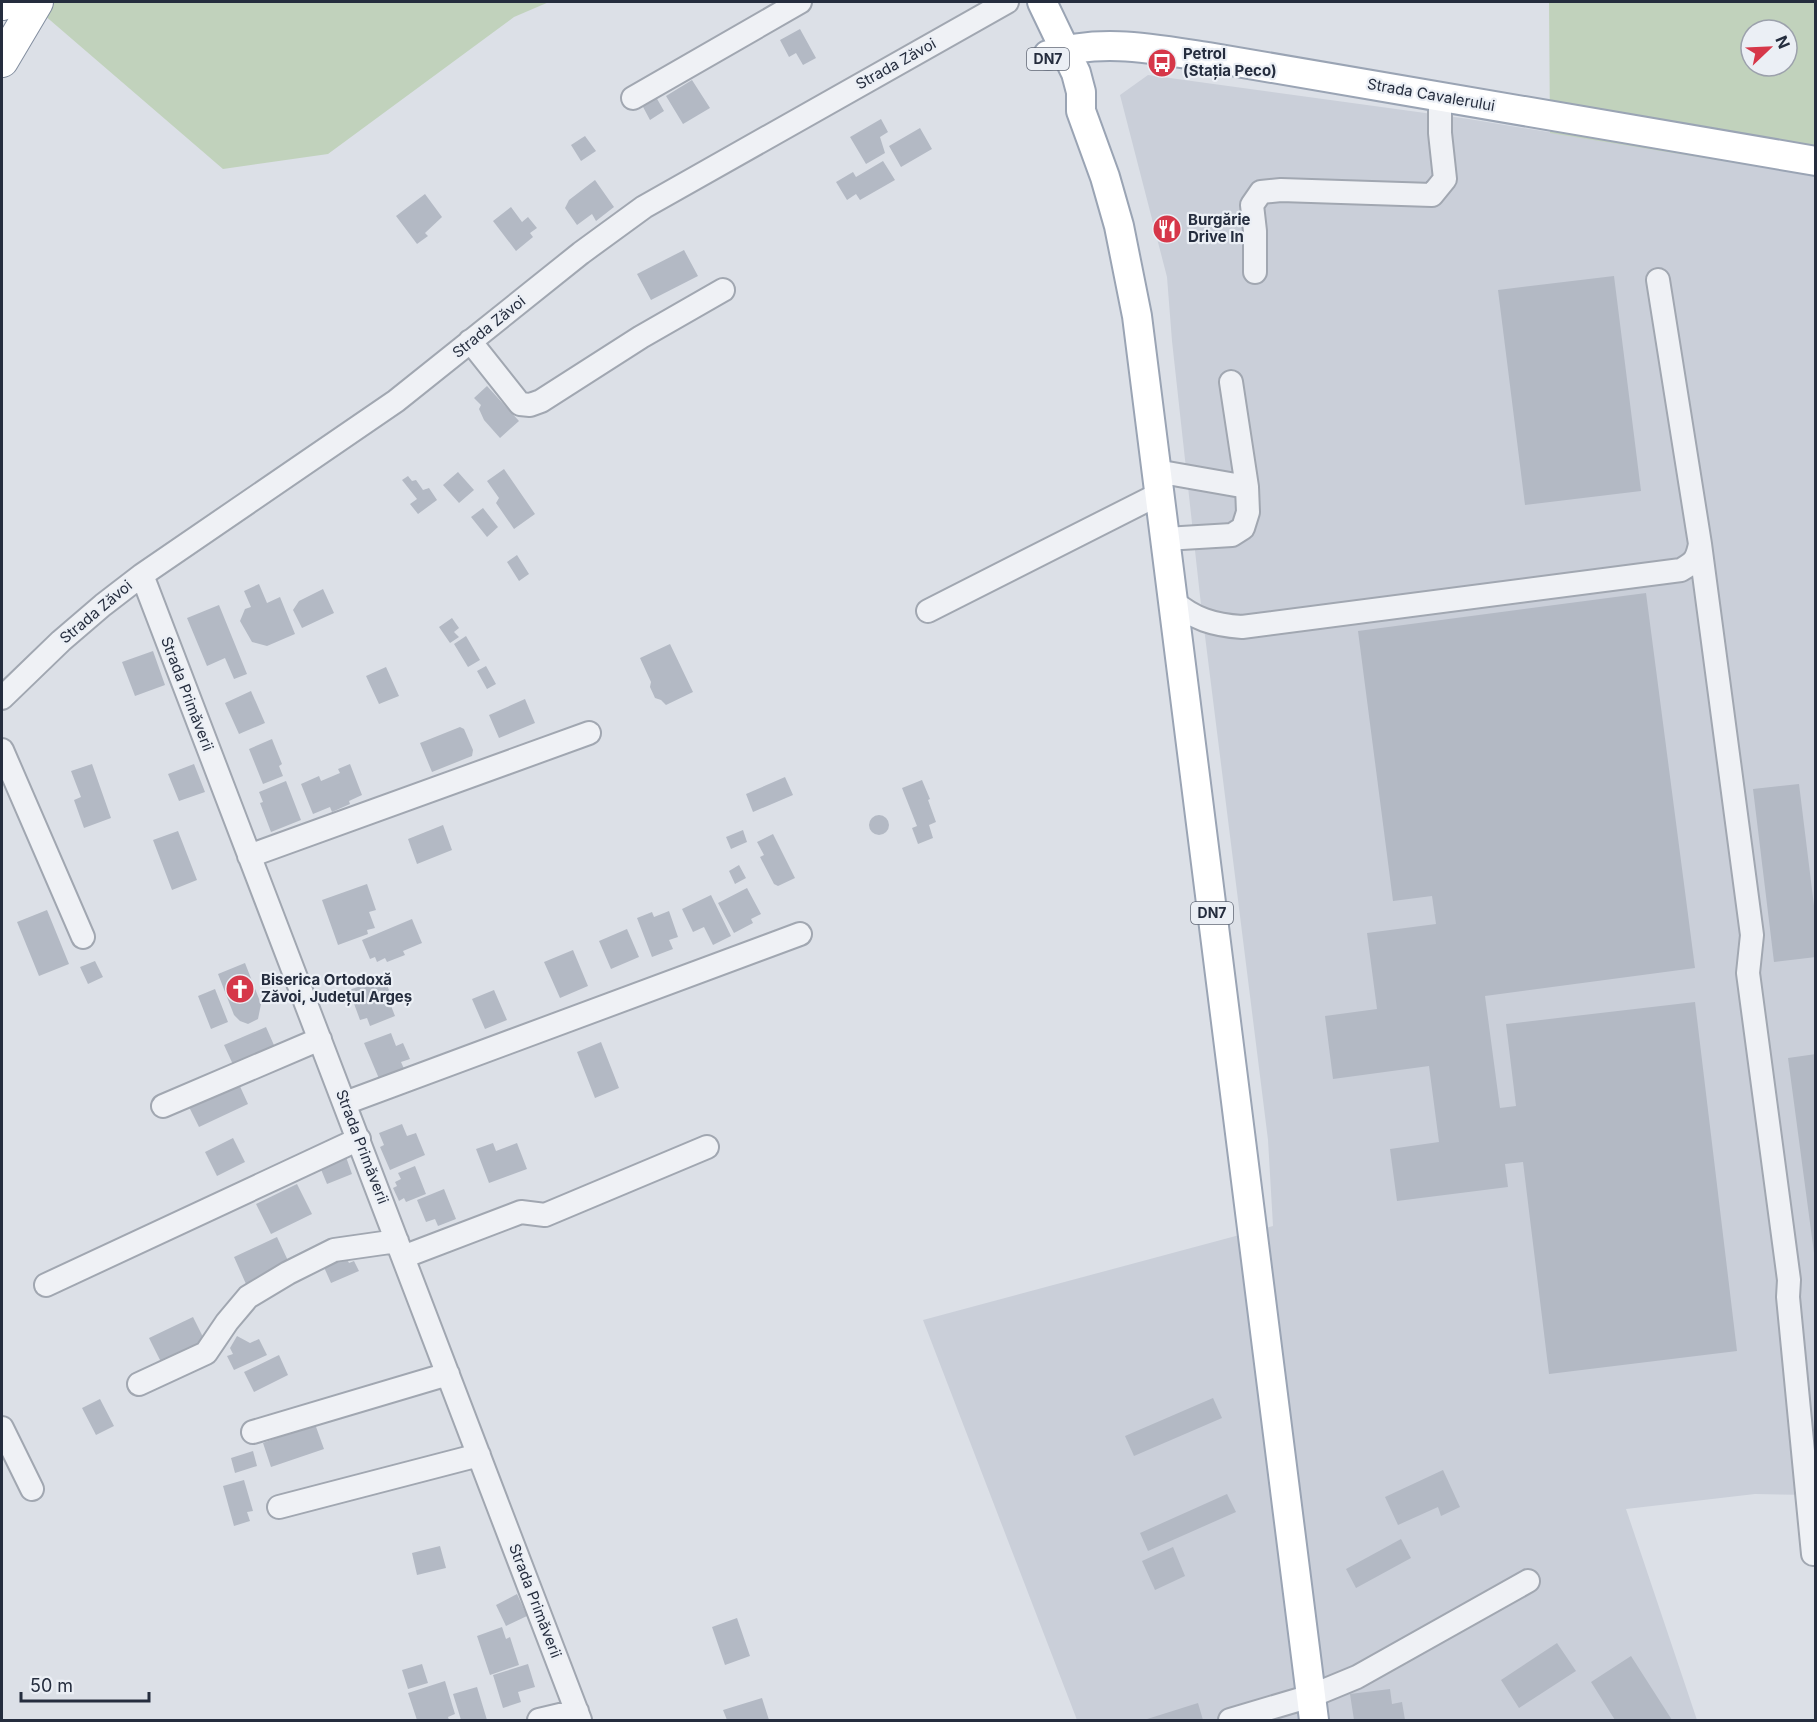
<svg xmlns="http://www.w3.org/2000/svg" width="1817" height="1722" font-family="Inter,sans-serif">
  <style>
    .built { fill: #cacfd9 }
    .green { fill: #c1d2bc; fill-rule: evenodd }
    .building { fill: #b3b9c4 }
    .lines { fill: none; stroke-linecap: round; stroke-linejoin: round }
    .minor-casing { stroke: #a1a7b1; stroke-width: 26 }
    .major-casing { stroke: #9aa4b4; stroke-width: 32 }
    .highway-casing { stroke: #828d9f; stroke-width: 34 }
    .minor { stroke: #eff1f5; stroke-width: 22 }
    .major { stroke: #fff; stroke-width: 28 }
    .highway { stroke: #fff; stroke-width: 32 }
    .labels { text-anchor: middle; stroke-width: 4.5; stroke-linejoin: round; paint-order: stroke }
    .shield { fill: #ebeff5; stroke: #606775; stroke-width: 1.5 }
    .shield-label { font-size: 14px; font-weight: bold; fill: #252d3e }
    .poi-label { font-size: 15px; font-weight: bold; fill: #252d3e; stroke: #ebeff5; text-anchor: start }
    .street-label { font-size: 15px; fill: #252d3e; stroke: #ebeff5 }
  </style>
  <rect width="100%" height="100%" fill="#dce0e7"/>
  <path class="built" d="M1148,75l321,44 346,57v1319l-60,-1 -129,15 71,211h-620l-154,-400 350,-94 -5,-86 -68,-544 -28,-255 -5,-64 -47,-182z"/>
  <path class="green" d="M29,2h520l-35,15 -186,137 -105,15z
    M1549,2h266v174l-265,-43zM1751,30h36v36h-36z"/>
  <path class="building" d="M800,29l16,29 -13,7 -7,-12 -7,4 -9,-17z
    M692,80l18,28 -27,16 -17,-28z
    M656,97l8,14 -14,9 -8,-15z
    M881,119l7,13 -8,5 5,16 -19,11 -16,-27z
    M920,128l12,21 -31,18 -12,-21z
    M585,136l11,15 -15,10 -10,-16z
    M883,161l12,19 -35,20 -4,-6 -9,6 -11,-18 17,-10 3,5z
    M595,180l19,27 -18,14 -4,-7 -15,11 -12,-17 4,-8z
    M425,194l17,23 -17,16 3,3 -11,8 -21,-28z
    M511,207l11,15 6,-5 9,11 -7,5 3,4 -17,14 -23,-30z
    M684,250l14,26 -47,24 -14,-26z
    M1614,276l27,215 -116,14 -27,-215z
    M487,386l32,35 -19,17 -16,-18 -5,-11 2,-4 -7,-7z
    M504,469l31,45 -21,15 -18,-26 3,-5 -12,-17z
    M458,472l16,18 -15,13 -16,-18z
    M408,476l4,5 4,-1 7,10 6,-2 8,12 -19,14 -8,-10 7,-5 -15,-19z
    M483,508l15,19 -11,10 -16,-20z
    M517,555l12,19 -10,7 -12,-19z
    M259,584l8,19 13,-6 15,37 -28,12 -15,-4 -12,-21 5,-12 6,-2 -7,-16z
    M323,589l11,24 -32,15 -9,-18 6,-9z
    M1646,593l49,375 -210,28 15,112 16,-2 -10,-82 189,-22 42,349 -188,23 -26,-212 -18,2 3,23 -111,14 -7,-52 49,-7 -10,-76 -96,13 -8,-63 52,-7 -10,-76 69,-9 -4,-28 -39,5 -35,-270z
    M219,605l28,69 -13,5 -9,-21 -18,8 -20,-48z
    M452,618l7,10 -5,4 5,5 -9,6 -11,-16z
    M466,636l14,24 -12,7 -14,-23z
    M670,644l23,48 -27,13 -5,-5 -6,-2 -5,-11 1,-5 -11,-24z
    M153,651l12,34 -30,11 -13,-34z
    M486,666l10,18 -9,5 -10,-18z
    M386,667l13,29 -20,8 -13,-28z
    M251,691l14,32 -26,11 -14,-31z
    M525,699l10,24 -36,15 -10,-23z
    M460,727l4,2 9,21 -1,6 -40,16 -12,-29z
    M272,739l10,25 -3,2 4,10 -20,8 -14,-35z
    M92,764l19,54 -27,10 -10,-28 7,-3 -10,-26z
    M194,764l11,28 -26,9 -11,-27z
    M350,764l12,31 -13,6 1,3 -18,8 -2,-5 -17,7 -12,-30 18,-8 2,5 19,-8 -2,-4z
    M785,777l8,18 -40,17 -7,-18z
    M922,780l8,19 -2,1 8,22 -7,3 4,13 -15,6 -6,-16 5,-2 -15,-38z
    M286,781l15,39 -30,12 -11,-29 3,-1 -4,-10z
    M1799,784l17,138v35l-42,5 -21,-173z
    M869 825a10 10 0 1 1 20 0a10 10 0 1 1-20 0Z
    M443,825l9,25 -35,14 -9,-25z
    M743,830l4,12 -16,7 -5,-12z
    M178,831l19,49 -25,10 -19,-50z
    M773,834l22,44 -17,8 -4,-2 -14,-27 4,-2 -7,-13z
    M739,865l7,13 -11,6 -6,-13z
    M367,884l9,26 -7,2 6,16 -8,2 1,4 -30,11 -16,-45z
    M747,888l14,26 -10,5 2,4 -19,10 -16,-30z
    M711,895l20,41 -18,9 -9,-18 -11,5 -11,-23z
    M47,910l22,54 -30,12 -22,-54z
    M669,911l9,26 -9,3 4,9 -21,8 -15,-39 15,-6 2,5z
    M412,919l10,24 -19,8 2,4 -18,7 -2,-4 -8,4 -2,-5 -5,2 -8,-19z
    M627,929l12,28 -28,12 -12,-28z
    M573,950l15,36 -28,12 -16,-36z
    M95,961l8,16 -15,7 -8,-17z
    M245,963l16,41 -3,15 -10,5 -8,-3 -6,-6 -16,-41z
    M384,978l5,12 -3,3 9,23 -25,10 -3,-8 -7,2 -11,-30z
    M215,989l13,33 -17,7 -13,-33z
    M494,990l13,30 -22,9 -13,-30z
    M266,1027l11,25 -41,19 -12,-26z
    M391,1033l5,13 7,-3 7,16 -9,3 4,9 -25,10 -16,-38z
    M601,1042l18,46 -24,10 -18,-46z
    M1816,1054v199h-2l-26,-195z
    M238,1082l10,22 -49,23 -13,-26z
    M402,1124l5,12 9,-3 9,22 -35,15 -10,-23 4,-2 -5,-12z
    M233,1138l12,24 -28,14 -12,-24z
    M493,1143l3,8 21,-8 10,26 -38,14 -13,-34z
    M346,1157l6,17 -25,10 -7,-17z
    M415,1166l11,28 -20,8 -2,-4 -5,3 -6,-13 4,-2 -2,-4 6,-3 -3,-6z
    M297,1184l15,30 -41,20 -15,-30z
    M444,1189l12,30 -18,7 -3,-7 -9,3 -9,-22z
    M277,1237l13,28 -44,19 -12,-27z
    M345,1255l4,8 5,-2 5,10 -28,12 -8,-18z
    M193,1317l12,24 -44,21 -12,-24z
    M237,1336l13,7 9,-4 8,16 -33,15 -7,-14 6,-2 -3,-6z
    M279,1355l9,20 -34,17 -10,-20z
    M1213,1398l9,20 -88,38 -9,-20z
    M100,1399l14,27 -18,9 -14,-27z
    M315,1424l9,25 -53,18 -8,-24z
    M253,1451l4,15 -22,7 -4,-15z
    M1443,1470l17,37 -19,9 -3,-9 -40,18 -13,-28z
    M244,1480l9,31 -6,1 3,9 -16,5 -11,-40z
    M1227,1494l9,18 -88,39 -8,-18z
    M1401,1539l10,19 -55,30 -10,-19z
    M440,1546l6,22 -29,7 -5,-22z
    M1173,1547l12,29 -30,14 -13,-29z
    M517,1594l10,22 -21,10 -10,-21z
    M737,1618l13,38 -25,9 -13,-38z
    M502,1627l4,12 4,-2 9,28 -29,10 -13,-39z
    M1557,1643l19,28 -57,37 -18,-28z
    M1631,1656l41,64h-57l-24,-38z
    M422,1664l6,19 -20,6 -6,-19z
    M528,1664l7,23 -17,5 3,10 -18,6 -10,-33z
    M445,1681l10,33 -7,3 1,3h-32l-9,-27z
    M477,1687l10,33h-26l-8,-26z
    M1390,1689l2,15 10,-2 3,18h-51l-4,-26z
    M762,1698l7,22h-42l-4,-10z
    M1198,1703l5,17h-59z"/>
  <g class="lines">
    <g class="minor-casing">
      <path id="minor" d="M633,98l167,-96
        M1255,272v-41l-3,-26 9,-13 20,-2 151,5 13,-16 -5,-46v-37
        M470,341l50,63 10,1 11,-4 100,-64 82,-47
        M1156,471l91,16
        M1165,539l67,-4 11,-7 5,-16 -1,-25 -16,-105
        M1700,544l52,391 -4,38 41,307 -1,17 25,257
        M142,575l438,1145
        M1173,601c21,18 40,24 69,26l439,-57c14,-8 16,-11 19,-26l-42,-264
        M928,611l231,-117
        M2,698l59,-57 42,-36 39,-30 254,-174 185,-148 63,-46 363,-205
        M2,750l81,187
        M249,856l340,-123
        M345,1103l455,-169
        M163,1106l157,-67
        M403,1257l118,-45 24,3 162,-68
        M46,1285l313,-146
        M139,1384l67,-31 21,-31 21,-25 40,-24 46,-23 63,-9
        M2,1428l30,61
        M253,1432l195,-58
        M279,1507l200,-52
        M539,1720l38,-9
        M1230,1720l81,-24 46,-19 171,-96"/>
    </g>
    <g class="major-casing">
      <path id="major" d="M1042,2l34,71 5,19v19l24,66 14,49 18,90 177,1404
        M1048,55c53,-17 106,-6 160,2l608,104"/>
    </g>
    <g class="highway-casing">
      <path id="highway" d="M2,4l1,-2
        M2,61l35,-59"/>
    </g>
    <use href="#minor" class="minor"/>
    <use href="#major" class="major"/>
    <use href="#highway" class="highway"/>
  </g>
  <defs>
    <g id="bus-disc" transform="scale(1.5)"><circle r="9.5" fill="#d63749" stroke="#ebeff5"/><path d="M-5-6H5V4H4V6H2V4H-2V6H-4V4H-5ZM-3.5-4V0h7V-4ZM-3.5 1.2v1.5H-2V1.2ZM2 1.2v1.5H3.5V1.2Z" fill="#fff"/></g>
    <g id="restaurant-disc" transform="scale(1.5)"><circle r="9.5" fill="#d63749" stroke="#ebeff5"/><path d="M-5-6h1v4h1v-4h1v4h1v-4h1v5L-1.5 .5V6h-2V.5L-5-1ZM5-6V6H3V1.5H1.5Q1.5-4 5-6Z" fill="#fff"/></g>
    <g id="church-disc" transform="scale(1.5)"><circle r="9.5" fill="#d63749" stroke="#ebeff5"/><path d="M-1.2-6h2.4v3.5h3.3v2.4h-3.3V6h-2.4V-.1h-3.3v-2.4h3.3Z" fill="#fff"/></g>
  </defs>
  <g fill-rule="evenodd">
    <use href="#bus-disc" x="1162" y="63"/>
    <use href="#restaurant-disc" x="1167" y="229"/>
    <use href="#church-disc" x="240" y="989"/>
  </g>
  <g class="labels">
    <g class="shield">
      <rect x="1027" y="48" width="42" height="22" rx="4.5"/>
      <rect x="1191" y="902" width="42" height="22" rx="4.5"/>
    </g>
    <g class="shield-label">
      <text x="1048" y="64">DN7</text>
      <text x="1212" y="918">DN7</text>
    </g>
    <g class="poi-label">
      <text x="1183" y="59">Petrol<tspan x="1183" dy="17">(Stația Peco)</tspan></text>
      <text x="1188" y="225">Burgărie<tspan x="1188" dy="17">Drive In</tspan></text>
      <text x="261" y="985">Biserica Ortodoxă<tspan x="261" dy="17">Zăvoi, Județul Argeș</tspan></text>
    </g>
    <g class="street-label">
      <text transform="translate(896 64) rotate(-29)" y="5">Strada Zăvoi</text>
      <text transform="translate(1431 95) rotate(10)" y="5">Strada Cavalerului</text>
      <text transform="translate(489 327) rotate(-39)" y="5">Strada Zăvoi</text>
      <text transform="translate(96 612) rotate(-40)" y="5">Strada Zăvoi</text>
      <text transform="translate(187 694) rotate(69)" y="5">Strada Primăverii</text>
      <text transform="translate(362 1147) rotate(69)" y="5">Strada Primăverii</text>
      <text transform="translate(535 1601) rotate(69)" y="5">Strada Primăverii</text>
    </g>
  </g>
  <rect width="1817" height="1722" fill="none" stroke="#252d3e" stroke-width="6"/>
  <g transform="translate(1769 48) rotate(67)"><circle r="28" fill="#ebeff5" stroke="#9ca1ac" stroke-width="1.5"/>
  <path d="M0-4.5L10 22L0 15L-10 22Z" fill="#d63749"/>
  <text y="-9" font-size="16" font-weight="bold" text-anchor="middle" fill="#252d3e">N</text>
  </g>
  <path d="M21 1692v9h128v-9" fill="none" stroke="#252d3e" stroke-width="3"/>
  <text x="30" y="1692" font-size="18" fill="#252d3e" stroke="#ebeff5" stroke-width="4.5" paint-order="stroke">50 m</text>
</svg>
